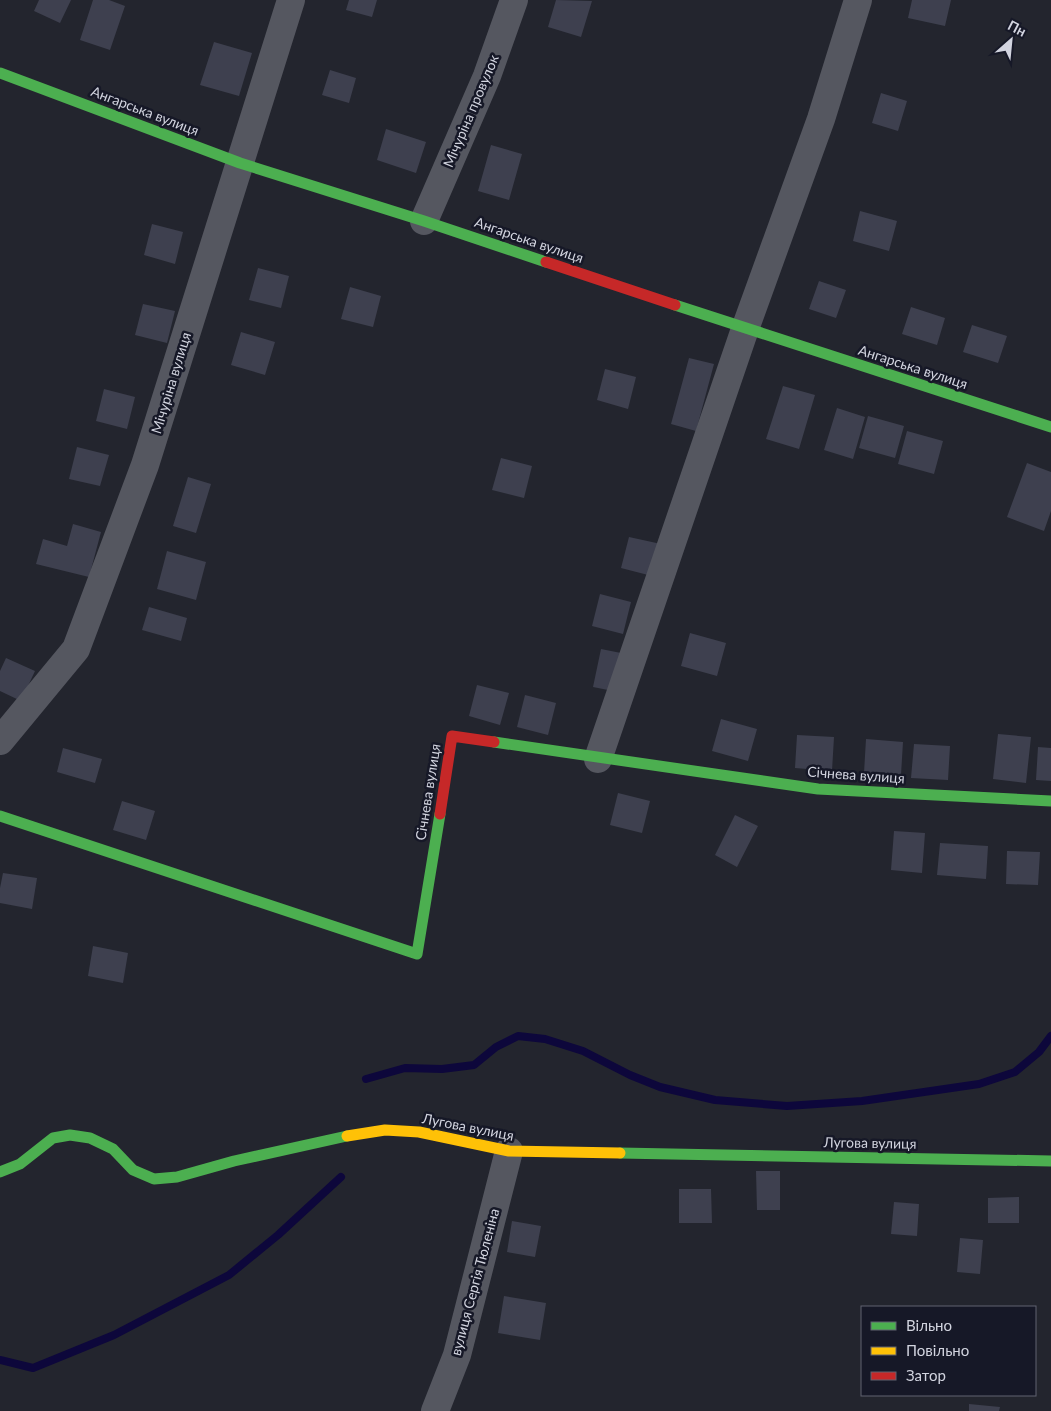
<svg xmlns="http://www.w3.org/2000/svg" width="1051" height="1411" font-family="Lato,sans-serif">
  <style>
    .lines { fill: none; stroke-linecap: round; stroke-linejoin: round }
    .stream { stroke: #0d073b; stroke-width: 8 }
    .building { fill: #3e404f }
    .street { stroke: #555760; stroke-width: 28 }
    .fast { stroke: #4caf50; stroke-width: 11 }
    .slow { stroke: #ffc107; stroke-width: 11 }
    .jam { stroke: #c62828; stroke-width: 11 }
    .labels { text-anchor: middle; stroke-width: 5; stroke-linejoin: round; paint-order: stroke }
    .street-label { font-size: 14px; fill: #d2d4df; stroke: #161827 }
  </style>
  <rect width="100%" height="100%" fill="#23252e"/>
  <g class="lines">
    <path class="stream" d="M366,1079l39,-11 37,1 32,-4 22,-18 22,-11 27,3 38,12 47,24 30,12 55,13 72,6 75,-5 117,-17 36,-12 24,-20 12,-16
      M0,1360l33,8 81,-33 115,-60 49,-40 63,-58"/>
  </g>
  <path class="building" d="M39,0h32l-11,23 -26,-12z
    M93,0h16l16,6 -15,44 -30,-10z
    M349,0h28l-5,17 -26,-7z
    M556,0l36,1 -11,36 -33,-10z
    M912,0h39l-6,26 -37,-8z
    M214,42l38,11 -13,43 -39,-11z
    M330,70l26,8 -7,25 -27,-8z
    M881,93l26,8 -9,30 -26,-8z
    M386,129l40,13 -10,31 -39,-13z
    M491,145l31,9 -13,46 -31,-9z
    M860,211l37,10 -8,30 -36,-10z
    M152,224l31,8 -8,32 -31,-9z
    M258,268l31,8 -8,32 -32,-8z
    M819,281l27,9 -10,28 -27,-9z
    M350,287l31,9 -8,31 -32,-8z
    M143,304l32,7 -8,32 -32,-8z
    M911,307l34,11 -8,27 -35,-11z
    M972,325l35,11 -9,27 -35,-11z
    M241,332l34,10 -10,33 -34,-10z
    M689,358l25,6 -18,67 -25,-7z
    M605,369l31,8 -8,32 -31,-9z
    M783,386l32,9 -16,54 -33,-10z
    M104,389l31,8 -8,32 -31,-8z
    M837,408l28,9 -12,42 -29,-9z
    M868,416l36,10 -9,32 -36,-10z
    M907,431l36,10 -9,33 -36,-10z
    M77,447l32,8 -9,31 -31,-7z
    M501,458l31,8 -8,32 -32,-8z
    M1027,463l24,9v39l-7,20 -37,-14z
    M188,477l23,7 -15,49 -23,-7z
    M73,524l28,8 -12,45 -53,-13 7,-25 24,7z
    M629,537l32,7 -9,32 -31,-8z
    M167,551l39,11 -10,38 -39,-11z
    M600,594l31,8 -8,32 -31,-8z
    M149,607l38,11 -6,23 -39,-11z
    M690,633l36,10 -9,33 -36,-10z
    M601,649l20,4 -8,38 -20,-4z
    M6,658l29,13 -14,30 -21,-10v-20z
    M477,685l32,8 -9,32 -31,-9z
    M525,695l31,8 -8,32 -31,-8z
    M721,719l36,10 -9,32 -36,-10z
    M998,734l33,3 -5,46 -33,-4z
    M797,735l37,2 -2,34 -37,-3z
    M866,739l37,3 -2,33 -37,-2z
    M914,744l36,2 -2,34 -37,-2z
    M1038,747l13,1v33l-15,-1z
    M63,748l39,11 -7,24 -38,-11z
    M618,793l32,8 -8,32 -32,-8z
    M122,801l33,10 -9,29 -33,-10z
    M735,815l23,11 -21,41 -22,-12z
    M894,831l31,2 -3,40 -31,-3z
    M940,843l48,3 -2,33 -49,-4z
    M1007,851l33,1 -2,33 -32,-1z
    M3,873l34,5 -5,31 -32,-6v-15z
    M93,946l35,7 -5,30 -35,-7z
    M756,1171h24v39h-23z
    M679,1189h32l1,34h-33z
    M1019,1197v26h-31v-25z
    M894,1202l25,2 -2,32 -26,-2z
    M512,1221l29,5 -6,31 -28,-5z
    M960,1238l23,2 -3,34 -23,-2z
    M504,1296l42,7 -6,37 -42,-7z
    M969,1404l31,3 -1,4h-30z"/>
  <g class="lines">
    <path class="street" d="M424,221l63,-145 27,-76
      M0,741l76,-92 69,-184 146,-465
      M598,759l147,-430 76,-210 37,-119
      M435,1411l22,-56 52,-204"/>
    <path class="fast" d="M0,73l240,90 184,58 122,41
      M675,305l376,122
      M494,742l324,47 233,12
      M0,816l417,138 23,-140
      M620,1153l431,8
      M0,1172l20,-8 33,-26 17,-3 20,3 23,11 20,21 21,9 23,-2 57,-16 113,-25"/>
    <path class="slow" d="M347,1136l38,-6 34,2 90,19 111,2"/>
    <path class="jam" d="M546,262l129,43
      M440,814l12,-78 42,6"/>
  </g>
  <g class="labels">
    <g class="street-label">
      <text transform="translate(145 111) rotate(21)" y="5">Ангарська вулиця</text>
      <text transform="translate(471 111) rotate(-67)" y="5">Мічуріна провулок</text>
      <text transform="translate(529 240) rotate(19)" y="5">Ангарська вулиця</text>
      <text transform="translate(913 367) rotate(18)" y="5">Ангарська вулиця</text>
      <text transform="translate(171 383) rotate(-73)" y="5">Мічуріна вулиця</text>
      <text transform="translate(856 775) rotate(4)" y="5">Січнева вулиця</text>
      <text transform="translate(428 792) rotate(-81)" y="5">Січнева вулиця</text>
      <text transform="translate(468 1127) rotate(11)" y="5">Лугова вулиця</text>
      <text transform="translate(870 1143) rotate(1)" y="5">Лугова вулиця</text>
      <text transform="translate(475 1282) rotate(-75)" y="5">вулиця Сергія Тюленіна</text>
    </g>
  </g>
  <rect x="861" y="1306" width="175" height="90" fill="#161827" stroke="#616371"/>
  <rect x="871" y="1322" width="25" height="8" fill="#4caf50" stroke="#616371"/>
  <text x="906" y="1331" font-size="15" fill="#d2d4df">Вільно</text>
  <rect x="871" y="1347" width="25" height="8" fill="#ffc107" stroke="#616371"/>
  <text x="906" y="1356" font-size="15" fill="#d2d4df">Повільно</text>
  <rect x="871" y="1372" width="25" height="8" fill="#c62828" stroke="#616371"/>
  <text x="906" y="1381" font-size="15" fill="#d2d4df">Затор</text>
  <g transform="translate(1011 40) rotate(27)" stroke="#161827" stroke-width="4" paint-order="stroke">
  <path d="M0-4L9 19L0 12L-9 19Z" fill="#d2d4df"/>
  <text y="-8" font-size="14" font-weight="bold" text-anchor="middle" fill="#d2d4df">Пн</text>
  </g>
</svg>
